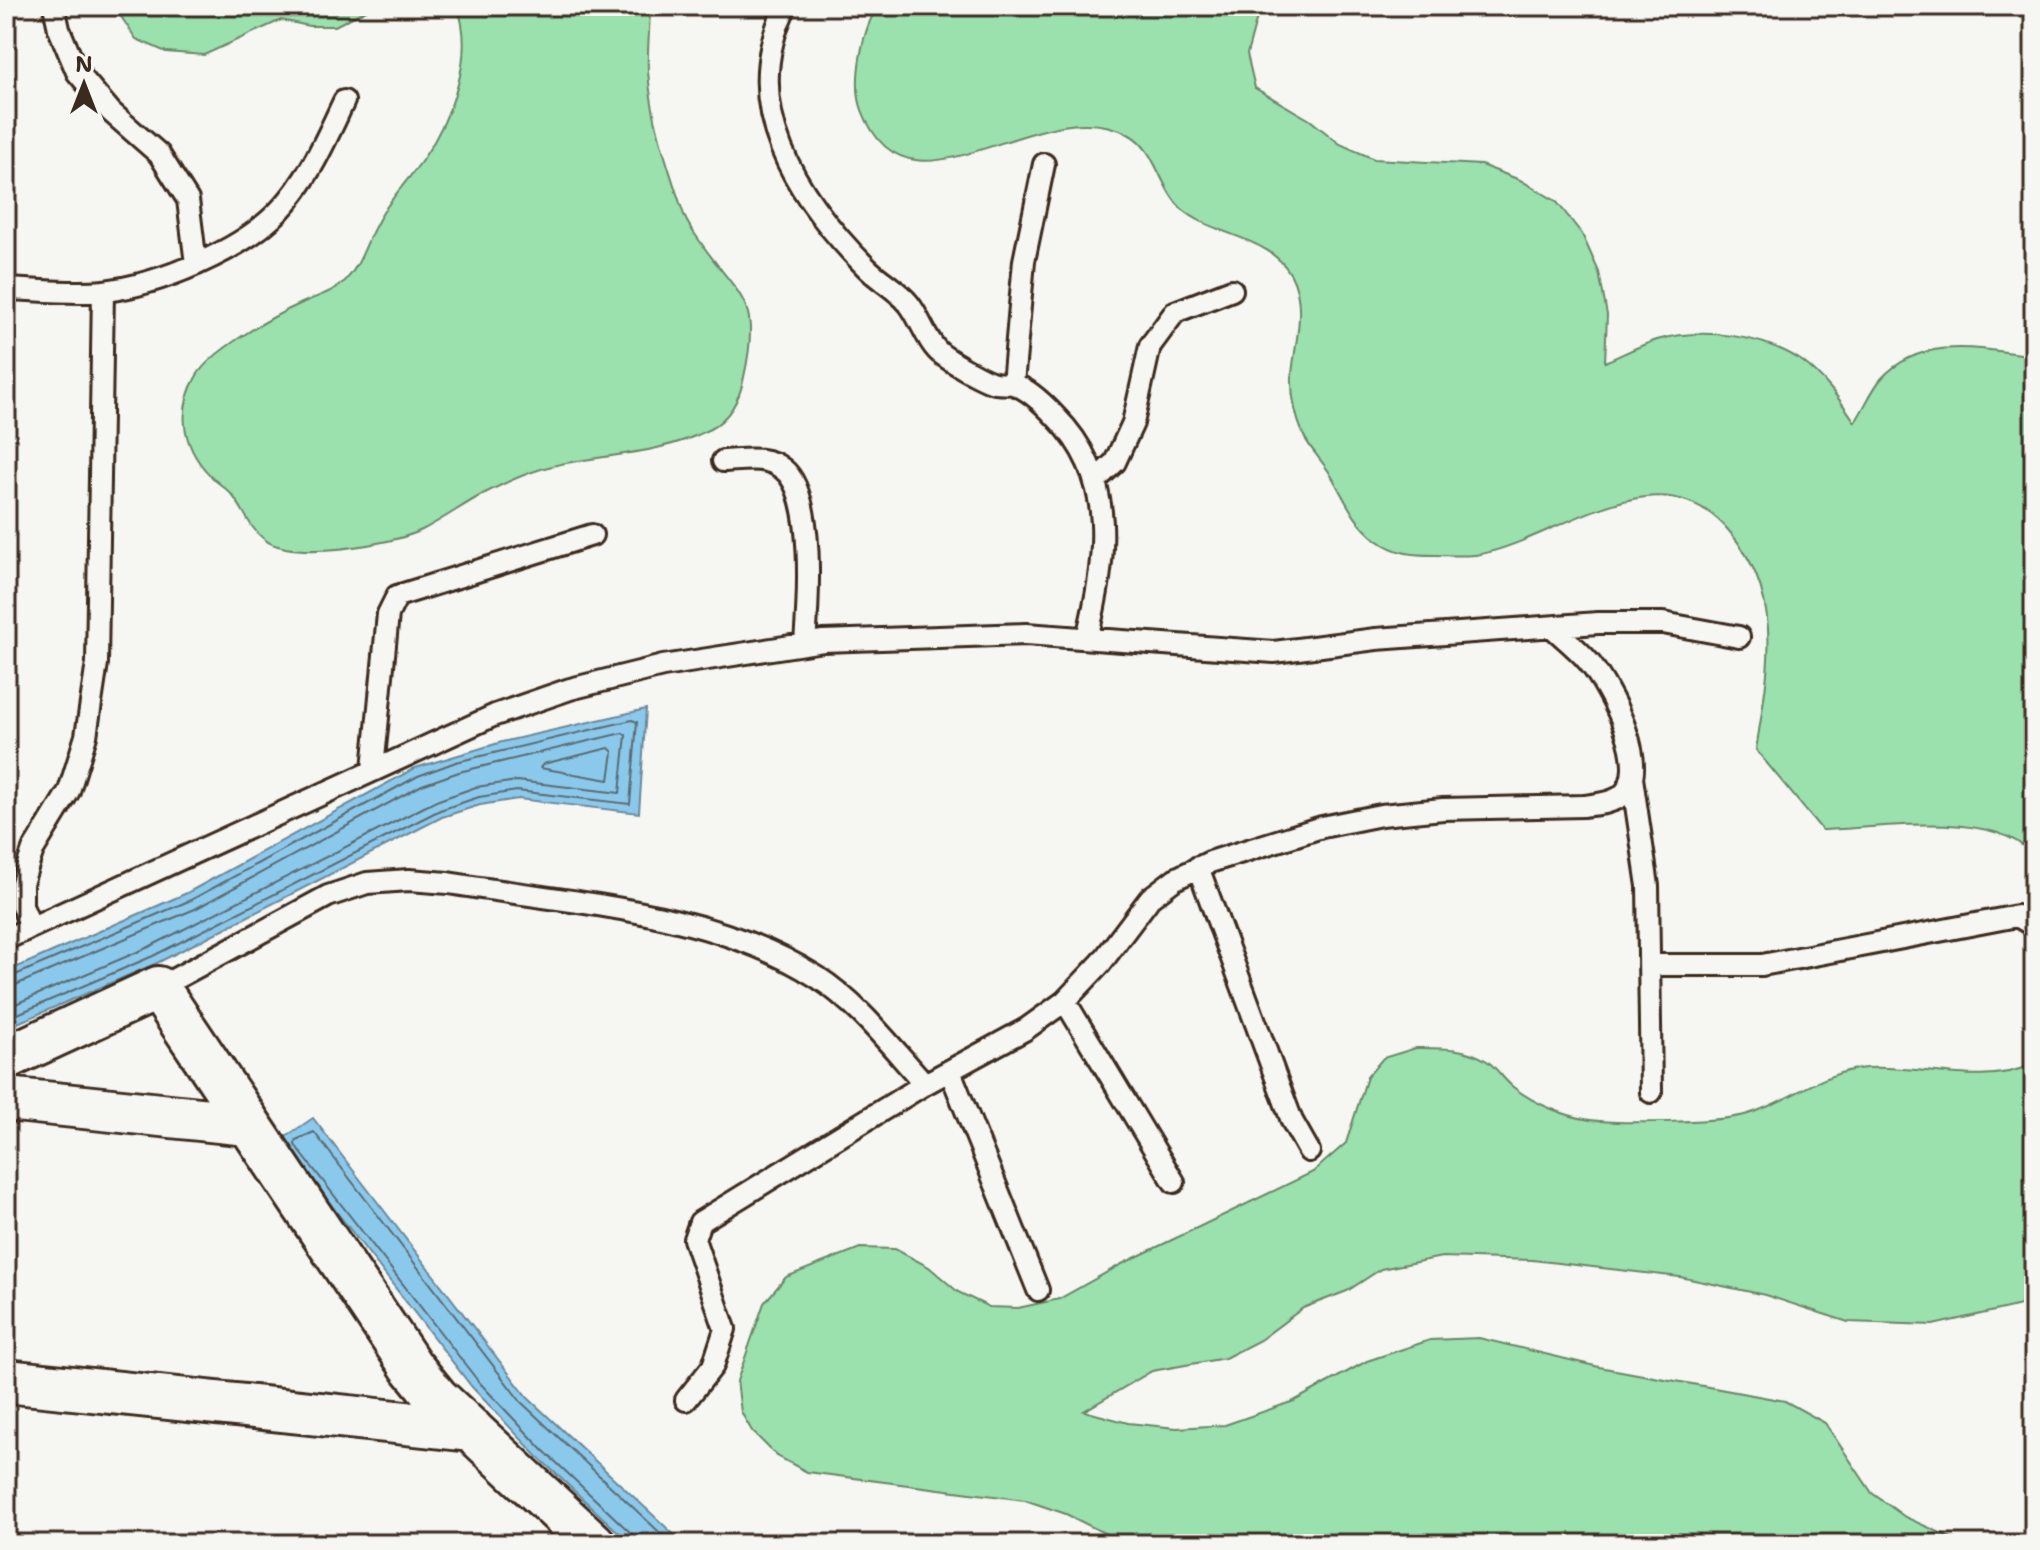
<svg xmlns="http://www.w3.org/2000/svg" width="2040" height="1550" font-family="'Shantell Sans',sans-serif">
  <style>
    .green { fill: #9ae1ae; stroke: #6a8666; stroke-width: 2 }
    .water { fill: #8bc9ec; stroke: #6b899a; stroke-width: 2 }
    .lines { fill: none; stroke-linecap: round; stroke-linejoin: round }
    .shore { stroke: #5b6a70; stroke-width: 2 }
    .lane-casing { stroke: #3b2a1e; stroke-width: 26 }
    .street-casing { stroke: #3b2a1e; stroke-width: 48 }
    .lane { stroke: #f6f6f2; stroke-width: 20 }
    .street { stroke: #f6f6f2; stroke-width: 42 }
  </style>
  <rect width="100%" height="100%" fill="#f6f6f2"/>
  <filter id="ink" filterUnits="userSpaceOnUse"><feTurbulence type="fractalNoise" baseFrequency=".0125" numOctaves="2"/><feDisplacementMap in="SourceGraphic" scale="16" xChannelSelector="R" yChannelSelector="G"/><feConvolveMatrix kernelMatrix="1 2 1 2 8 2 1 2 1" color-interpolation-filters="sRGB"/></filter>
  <g filter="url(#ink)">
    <path class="green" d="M114,6h260l-39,20h-26l-28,-6 -77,35 -38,-3 -30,-13z
      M457,6h193c0,21 -3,44 -2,65 3,48 20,96 35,141 3,11 10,19 16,28 40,59 63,57 45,137 -4,21 -14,41 -34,52 -47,25 -99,25 -149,35 -27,5 -51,16 -76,29 -21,11 -41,26 -63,37 -30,15 -129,31 -157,10 -17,-13 -20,-30 -33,-45 -5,-6 -13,-11 -18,-16 -30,-28 -39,-65 -18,-102 14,-26 79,-62 106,-74 15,-7 30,-10 43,-22 16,-16 20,-37 31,-56 12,-25 32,-44 47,-66 28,-41 53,-104 34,-153z
      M878,6h382l-13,48 8,34 55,32 30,24 34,15 107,6 39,15 36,21 26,33 17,38 8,43 -2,47c17,-7 35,-17 52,-22 46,-13 106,-5 145,21 22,16 38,39 53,61 9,-13 16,-31 26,-43 41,-45 101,-30 153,-23v502c-32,-51 -159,-29 -212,-28l-66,-80c12,-78 30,-153 -27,-219 -70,-83 -169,7 -248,23 -14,3 -32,1 -46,1 -22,0 -39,-1 -58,-15 -24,-17 -33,-44 -48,-68 -8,-13 -20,-24 -26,-38 -8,-19 -12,-39 -11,-60 3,-31 15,-69 -1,-99 -22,-40 -78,-38 -110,-67 -22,-21 -25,-60 -53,-74 -90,-48 -220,100 -266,-24 -10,-27 0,-80 16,-104z
      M1416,1048c25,0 49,-1 71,13 10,7 16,18 26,26 20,16 51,29 77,33 30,4 130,3 158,-6 41,-12 74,-43 118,-46 56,-4 114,20 168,-4v238l-101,23 -85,-3 -83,-27 -85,-18 -148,-17 -90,-3 -61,12 -34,22 -44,17 -43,32 -35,18 -73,13 -68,40 44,12 49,5 48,-3 69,-24 73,-40 63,-21 49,-2 120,29 186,34 40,22 47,70 33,24 60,27h-839l-60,-30 -41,-14 -218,-28 -30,-16 -25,-25 -11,-19 -4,-31 27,-78 22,-26 74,-29 35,1 34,18 29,25 31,15 29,1 41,-9 63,-35 191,-92 33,-29 21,-66 16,-19z"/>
    <path class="water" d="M646,709l-7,104 -121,-14 -38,6 -38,12 -285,146 -151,65v-56l181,-79 228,-125 87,-26z
      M313,1118l214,279 157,147h-53l-94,-88 -65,-69 -191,-247z"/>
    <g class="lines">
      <path class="shore" d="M609,748l4,4 -4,28 -69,-12 3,-4z
        M6,979l185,-79 227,-124 38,-14 176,-42 5,2 -7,82 -113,-13 -38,6 -39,13 -287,146 -147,63
        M6,989l189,-80 227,-124 37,-13 163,-39 4,2 -6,58 -103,-12 -41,6 -40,14 -287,146 -143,61
        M636,1544l-3,-9 -90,-85 -65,-69 -183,-236 1,-5 18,-8 207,270 151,142"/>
      <g class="lane-casing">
        <path id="lane" d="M54,6l5,23 18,43 34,40 48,42 29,46 8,64
          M786,6c-50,100 11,192 81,262 13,13 31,22 42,36 11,14 16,33 28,46 7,8 47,31 58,33 5,1 12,0 18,1 16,5 32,21 43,33 62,62 50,144 31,221
          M6,289c31,1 66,5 98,2 54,-6 137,-40 175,-80 30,-31 47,-72 65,-110
          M1013,384l11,-123 20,-97
          M723,461c21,-1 43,-6 60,8 33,25 25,136 22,174
          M1095,481l20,-19 18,-39 17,-77 25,-34 57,-22
          M373,769l15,-155 9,-18 195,-61
          M1632,778l16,108 3,206
          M1198,867l94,254 17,30
          M31,927l-9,-21v-23l11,-33 36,-59 17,-55 11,-73 6,-372
          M6,939l489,-224 75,-26 93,-23 160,-25 203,-7 248,18 102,-13 222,-16h65l76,14
          M1649,965h113l255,-49 17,10
          M158,988l170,-92 39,-13 42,-3 39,3c122,20 264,27 369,94 42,27 75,71 108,107
          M1065,1001l109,181
          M950,1071l88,219
          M686,1400l27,-34 12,-37 -31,-90 6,-17 225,-138 101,-55 39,-28 36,-38 49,-65 25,-19 35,-17 112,-35 59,-12 62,-6 141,-3c12,-2 25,-2 36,-9 36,-26 -12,-112 -32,-136 -10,-12 -24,-23 -36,-34"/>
      </g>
      <g class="street-casing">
        <path id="street" d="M6,1058l152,-70 253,378 26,32 157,146
          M6,1099l242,25
          M6,1381l466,49"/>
      </g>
      <use href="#lane" class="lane"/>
      <use href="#street" class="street"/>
    </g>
  </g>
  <rect width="2040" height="1550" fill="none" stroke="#f6f6f2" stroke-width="32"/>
  <rect x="16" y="16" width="2008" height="1518" fill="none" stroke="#3b2a1e" stroke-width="3" filter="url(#ink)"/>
  <g transform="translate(84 84)" stroke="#f6f6f2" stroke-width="6" paint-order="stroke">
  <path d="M0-6L14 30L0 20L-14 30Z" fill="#3b2a1e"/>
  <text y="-12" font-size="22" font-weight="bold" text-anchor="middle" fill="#3b2a1e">N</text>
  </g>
</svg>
